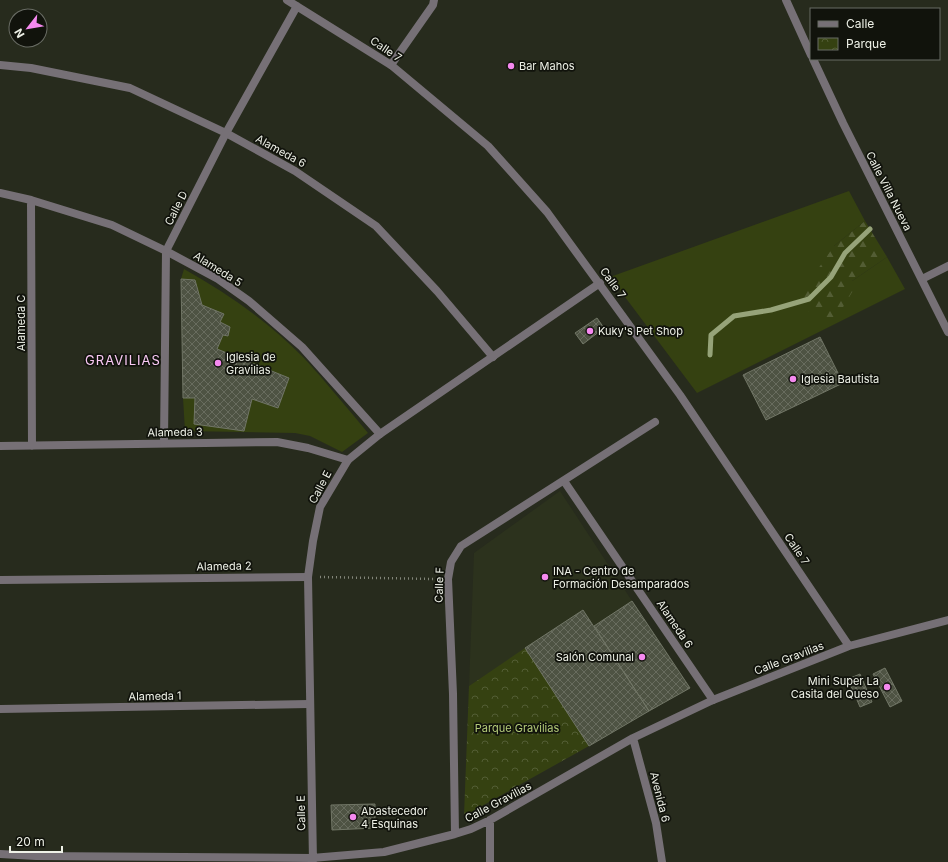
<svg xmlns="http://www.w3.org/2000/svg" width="948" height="862" font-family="Inter,sans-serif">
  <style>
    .built { fill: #2c321d }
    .green { fill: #354111 }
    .forest { fill: url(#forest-firs) }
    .park { fill: url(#park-crowns) }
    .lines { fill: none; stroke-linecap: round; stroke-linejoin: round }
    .stream { stroke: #96a379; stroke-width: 5 }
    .building { fill: url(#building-cross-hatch); stroke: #717666 }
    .path { stroke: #83867a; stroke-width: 2.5; stroke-dasharray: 1 3; stroke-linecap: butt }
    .lane { stroke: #767076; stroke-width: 8 }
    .street { stroke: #767076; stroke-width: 8 }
    .poi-dot { fill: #f589ef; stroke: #11130c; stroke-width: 1.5 }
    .labels { text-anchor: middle; stroke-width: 3.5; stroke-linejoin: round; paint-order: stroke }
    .street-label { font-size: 11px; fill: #eef1e7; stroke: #11130c }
    .poi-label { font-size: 11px; fill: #eef1e7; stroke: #11130c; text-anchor: start }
    .park-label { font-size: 11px; fill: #b4cb79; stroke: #11130c }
    .quarter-label { font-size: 13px; letter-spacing: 1px; fill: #fac9f5; stroke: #11130c }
  </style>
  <defs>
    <pattern id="forest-firs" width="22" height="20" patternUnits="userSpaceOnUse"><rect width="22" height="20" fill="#354111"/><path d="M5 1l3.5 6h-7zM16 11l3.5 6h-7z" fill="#535d34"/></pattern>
    <pattern id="park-crowns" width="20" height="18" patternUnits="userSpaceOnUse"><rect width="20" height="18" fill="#354111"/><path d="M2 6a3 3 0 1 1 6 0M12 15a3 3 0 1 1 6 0" fill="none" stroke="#535d34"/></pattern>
    <pattern id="building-cross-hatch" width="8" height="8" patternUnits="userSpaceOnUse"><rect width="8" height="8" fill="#4e5343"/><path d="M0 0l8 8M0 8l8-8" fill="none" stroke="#686c5e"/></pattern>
  </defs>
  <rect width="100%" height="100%" fill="#272b1d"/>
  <path class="built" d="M560,491l72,110 -38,25 -11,-15 -114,75 5,-133z"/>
  <path class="green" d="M849,191l16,30 -31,25 18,35 35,-24 18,32 -208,104 -87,-116z
    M184,269c43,24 85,53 120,89 22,24 43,50 64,75l-26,19 -32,-16 -15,-3 -110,-2 -2,-33h12l-1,26 50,7 8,-32 26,9 11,-30 -72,-29 6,-14 5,1 2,-9 -10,-5 -18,-17 -7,-25 -14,-1z"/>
  <path class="forest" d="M865,221l22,36 -35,24 2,8 -17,28 -22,1 -18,-19 37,-53z"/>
  <path class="park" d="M525,648l64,98 -125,70 5,-130z"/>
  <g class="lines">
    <path class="stream" d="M710,355l1,-20 23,-19 37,-6 38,-11 22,-22 14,-24 25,-24"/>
  </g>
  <path class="building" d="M181,279l14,1 7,25 22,9 -4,8 10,5 -2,9 -5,-1 -6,14 72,29 -11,30 -26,-9 -8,32 -50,-7 1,-26h-12z
    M597,318l7,10 -21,16 -8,-11z
    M820,337l23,46 -77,37 -23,-45z
    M632,601l58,87 -41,23 -55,-85z
    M583,610l66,101 -60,35 -64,-98z
    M885,668l17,33 -12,6 -17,-33z
    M860,674l12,28 -12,5 -12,-28z
    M375,804v24l-43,2 -1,-25z"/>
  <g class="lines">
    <path class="path" d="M320,577l115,2"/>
    <path class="lane" d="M0,65l31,3 99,20 96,45 69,38 81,55 61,65 56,66
      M391,65l42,-60 1,-5
      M0,193l31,7 81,25 54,26 52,28 31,22 53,46 78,87
      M31,200l1,246
      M0,446l277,-4 31,6 40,12
      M564,481l149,219
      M0,580l308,-3
      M0,709l309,-5"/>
    <path class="street" d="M287,0l104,65 97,81 59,66 133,183 169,251
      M786,0l25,55
      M813,59l30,64 105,209
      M922,279l26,-13
      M164,443l2,-192 60,-118 71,-127
      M633,738l23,85 6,39
      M490,820v42
      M455,834l-2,-140 -5,-115 3,-17 10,-16 194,-124
      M0,854l36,2 276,2 72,-6 71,-18 16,-5 19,-9 143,-82 80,-38 136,-54 99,-26
      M313,861l-5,-284 5,-36 7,-34 28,-47 32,-26 220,-151"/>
  </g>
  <g class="poi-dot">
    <circle cx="511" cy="66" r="4"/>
    <circle cx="590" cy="331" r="4"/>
    <circle cx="218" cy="363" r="4"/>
    <circle cx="793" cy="379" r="4"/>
    <circle cx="545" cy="577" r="4"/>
    <circle cx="642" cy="657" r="4"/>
    <circle cx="887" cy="687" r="4"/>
    <circle cx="353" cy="817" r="4"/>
  </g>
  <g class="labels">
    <g class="street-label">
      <text transform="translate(386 49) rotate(34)" y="4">Calle 7</text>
      <text transform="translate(281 151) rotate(29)" y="4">Alameda 6</text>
      <text transform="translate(889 191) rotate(63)" y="4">Calle Villa Nueva</text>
      <text transform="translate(176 208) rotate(-63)" y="4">Calle D</text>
      <text transform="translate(218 269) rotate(32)" y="4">Alameda 5</text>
      <text transform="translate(613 283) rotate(54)" y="4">Calle 7</text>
      <text transform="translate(21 323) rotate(-90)" y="4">Alameda C</text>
      <text transform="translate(175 432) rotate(-1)" y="4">Alameda 3</text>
      <text transform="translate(320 487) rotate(-62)" y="4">Calle E</text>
      <text transform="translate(797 549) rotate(56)" y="4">Calle 7</text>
      <text transform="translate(224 566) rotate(-1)" y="4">Alameda 2</text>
      <text transform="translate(439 585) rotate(-88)" y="4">Calle F</text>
      <text transform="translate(675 624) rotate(56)" y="4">Alameda 6</text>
      <text transform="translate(789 658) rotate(-21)" y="4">Calle Gravilias</text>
      <text transform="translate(155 696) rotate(-1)" y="4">Alameda 1</text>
      <text transform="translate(660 797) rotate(76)" y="4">Avenida 6</text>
      <text transform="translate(498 802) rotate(-28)" y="4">Calle Gravilias</text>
      <text transform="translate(301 813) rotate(-91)" y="4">Calle E</text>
    </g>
    <g class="poi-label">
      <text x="519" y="70">Bar Mahos</text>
      <text x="598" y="335">Kuky's Pet Shop</text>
      <text x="226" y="361">Iglesia de<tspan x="226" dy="13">Gravilias</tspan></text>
      <text x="801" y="383">Iglesia Bautista</text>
      <text x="553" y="575">INA - Centro de<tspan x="553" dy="13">Formación Desamparados</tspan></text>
      <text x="634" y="661" text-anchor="end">Salón Comunal</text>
      <text x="879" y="685" text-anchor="end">Mini Super La<tspan x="879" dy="13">Casita del Queso</tspan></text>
      <text x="361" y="815">Abastecedor<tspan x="361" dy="13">4 Esquinas</tspan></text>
    </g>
    <g class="park-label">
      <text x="517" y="732">Parque Gravilias</text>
    </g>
    <g class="quarter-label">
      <text x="123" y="365">GRAVILIAS</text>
    </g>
  </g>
  <rect x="810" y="8" width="130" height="52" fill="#11130c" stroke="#696c64"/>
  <rect x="818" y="21" width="20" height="6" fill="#767076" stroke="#696c64"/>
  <text x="846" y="28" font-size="12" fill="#eef1e7">Calle</text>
  <rect x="818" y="38" width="20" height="12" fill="url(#park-crowns)" stroke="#696c64"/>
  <text x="846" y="48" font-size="12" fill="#eef1e7">Parque</text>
  <g transform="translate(28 28) rotate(239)"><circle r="19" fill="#11130c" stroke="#696c64"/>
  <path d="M0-3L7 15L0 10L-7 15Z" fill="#f589ef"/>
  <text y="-6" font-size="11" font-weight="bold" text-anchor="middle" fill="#eef1e7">N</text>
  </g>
  <path d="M10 846v6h52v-6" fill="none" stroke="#eef1e7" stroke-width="2"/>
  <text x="16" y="846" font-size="12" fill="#eef1e7" stroke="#11130c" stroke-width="3" paint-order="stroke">20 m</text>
</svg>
